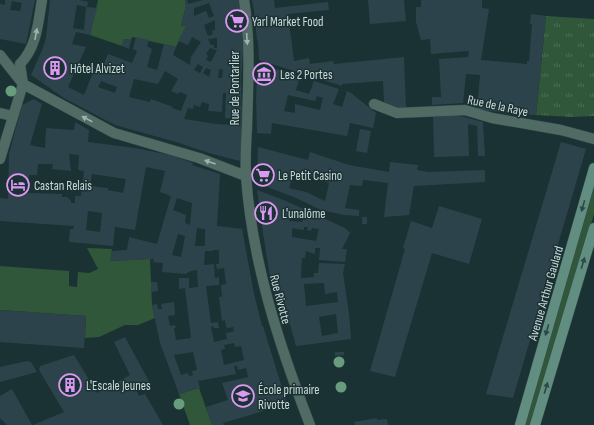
<svg xmlns="http://www.w3.org/2000/svg" width="594" height="425" font-family="'Sofia Sans Condensed',sans-serif">
  <style>
    .green { fill: #30573a }
    .park { fill: url(#park-tufts) }
    .building { fill: #2d434b; fill-rule: evenodd }
    .lines { fill: none; stroke-linecap: round; stroke-linejoin: round }
    .minor-casing { stroke: #364d4e; stroke-width: 11 }
    .secondary-casing { stroke: #364d4e; stroke-width: 11 }
    .minor { stroke: #506b63; stroke-width: 10 }
    .secondary { stroke: #628e81; stroke-width: 10 }
    .tree { fill: #699c7d }
    .oneway { fill: #a0b2b0 }
    .oneway2 { fill: #2c4946 }
    .labels { text-anchor: middle; stroke-width: 3; stroke-linejoin: round; paint-order: stroke }
    .poi-label { font-size: 13px; fill: #cbd9d9; stroke: #1a3233; text-anchor: start }
    .street-label { font-size: 13px; fill: #cbd9d9; stroke: #1a3233 }
  </style>
  <defs>
    <pattern id="park-tufts" width="24" height="20" patternUnits="userSpaceOnUse"><rect width="24" height="20" fill="#30573a"/><path d="M3 7l-1-3M5 7V3M7 7l1-3M15 17l-1-3M17 17v-4M19 17l1-3" fill="none" stroke="#4d6f56"/></pattern>
  </defs>
  <rect width="100%" height="100%" fill="#1a3233"/>
  <path class="green" d="M98,0h87l1,6 -5,20h5l-10,21 -44,-10 -1,3 -7,-1 -2,7 -32,-11z
    M594,185v29l-63,211h-8z
    M87,248l25,1 -1,12 39,-2 2,46 3,13 -17,7h-13l-26,12 -14,1 1,-22 -86,-6v-44l69,5v15l8,1 1,-15 11,1 9,-4z
    M199,388l13,37h-22l-11,-31z"/>
  <path class="park" d="M546,16l48,3v97l-23,1 -35,-2z"/>
  <path class="building" d="M5,0h30l-9,44 -26,-5v-35l5,1zM12,1l10,2 -2,8 -10,-1z
    M50,0h29l9,2 -1,5 -10,-2 -4,23 11,2 2,-23 11,1 -7,27 -14,-3 -4,12 14,3 -18,40 16,8 10,-25 6,3 8,-19 24,9 5,-12 -4,-2 3,-12 13,3 -2,6 5,3 -5,18 10,3 7,-26 12,3 -3,8 17,10 1,-8 10,-15 -9,-5 -4,8 -10,-4 8,-15h-5l5,-20 -1,-6h2l1,4 15,-4h35l2,4 1,11 2,37 -2,27 1,48 -2,34 -31,-8 -33,-11 -61,-17 -51,-27 -33,-23 12,-27 3,-10zM209,3l5,13 -5,2 -3,-7 -12,5v-8zM215,20v10l-3,1 1,3 -5,2 -4,-11zM217,38v10h-3v-3h-3l-3,-6zM210,48l7,2 -6,12 -5,-2 2,-4 -2,-2zM198,64l5,3 -3,6 -6,-3zM206,68l5,2 -2,7 -6,-4zM219,69l4,1 -1,8h-4zM165,71l13,8 -7,12 7,3 2,-2 7,3 -6,16 -9,-3 1,-1 -22,-8 -1,3 -21,-5 5,-18 24,5zM101,81l16,6 -2,6 -17,-6zM223,93h3l-1,25 11,1 -1,6 -19,-1 -32,-5 4,-11 5,1 1,-4 6,2 2,-5 7,2 -1,7 14,1z
    M252,0h22l1,8 53,-6 1,8 -41,4 6,47 15,-3 1,6 23,-3 1,3 70,-7 2,50 -7,1 -15,-6 -1,-21 -41,3v2l-83,-26 -1,-19 -1,-1 -3,-29z
    M368,0h36l2,21 -36,3z
    M421,0h61v8l7,1 -8,51 46,4v-3h2l3,-37h-2l1,-10 15,2 -10,99 -59,-5 3,-35 -14,-1 -3,29 -31,2v-8h9l-2,-38 29,-2 1,-4 -1,-2 -37,3 -1,-15 -9,1 -5,-18v-15h5z
    M124,39l7,1 -2,9 -7,-3z
    M259,64l41,12 -4,14 13,4 5,-13 25,8 -6,15 9,3 5,-16 4,2 25,20 -3,15 -23,-5 -3,13 -75,-13 -1,11 -14,-1 -1,-36 1,-17 2,1zM288,95l27,6 2,-5 6,2 -3,12 -25,-6v9l-11,-2z
    M34,99l8,5 -12,41 15,3 1,-20 28,2 1,-8 14,8 -1,12 47,6 35,7 23,8 -1,2 28,9 -3,52 25,3 12,65 8,32h1l24,78 -64,19 1,2h-12l-6,-18 22,-7 -6,-17 26,-6 -2,-9 -8,2 -1,-4h-3l2,8 -38,7 2,7 -21,6 -19,-51 -8,-38 5,-1 1,5h4l-1,-5 13,-2 1,13 -7,1 2,10 5,-1 1,3h-2l2,12 15,-2 -6,-50 -6,1v-11h10v10l9,-1 -1,-17 -6,1 -6,3 -23,-2 1,-9 -10,-1 1,-3 -44,2 2,-10 15,-1 2,-13 28,7 14,-48 -11,-4 5,-21 -19,-4 -11,63 -20,-3 -2,19 -44,-4 1,-13h3l1,-3 -74,-5v-23l8,1 1,-45 13,-49zM69,154l10,1 -1,15 6,1 -3,25h-6v7h-4v-2l-4,-4h-5v-3l-34,-1 1,-18h8l1,-11h15l-1,5 19,2zM92,174l34,5 -3,14 -15,-3v-2l-18,-2zM177,198l15,5 -2,22 -5,-2 1,-8 -13,-5zM88,211l14,2 -2,19 -14,-2zM197,228l8,1v17h-10zM178,234l7,2 -4,21 -9,-2zM213,250h6v14h-3l1,5 7,-1 1,7 1,9 -5,1 1,12h-3l3,24 3,-1 1,7 2,1 5,-1 1,4 -8,2 1,6 -13,3 -3,-15 2,-1 1,2h5l-1,-6 -7,1 -5,-37 13,-1v-8l-4,1 -1,-14 -10,1 1,-14h8zM234,343l1,4 6,-1 3,14 -20,5 -3,-15 4,-1 -1,-4zM193,352l4,18 -5,1 1,4 -4,1 -1,-3 -7,2 -7,-20z
    M456,115l27,7 2,34h-7l-1,-30 -9,-2 1,32 -35,1 -1,-40z
    M360,129l11,2 -4,22 -11,-2z
    M561,142l25,7 -73,249 -27,-4z
    M258,147l50,13 2,-8 39,13 40,7 1,-10 28,3 -1,5 11,2 57,-2v12l-71,4 -5,29 -25,2 4,-34 -25,-3 -1,6 -12,-1 -5,23 14,2v6l-15,-1 -23,-5 -25,-12 -39,-15zM293,174l18,5v-3l18,7 -4,18 -19,-9 -17,-4z
    M257,190l29,11 59,27 5,5 -8,16h5l-2,13 -26,-2 1,-12h-5v6l-9,-3 -1,7h-3l-1,20 13,-1v-4h4l1,-10 26,1 -2,9 6,41 2,25 -55,7 -6,-22 -6,1 -13,-43 -8,-49zM290,211l16,4v5l-3,-1 -1,3 -13,-1zM304,227h4l-1,3 4,1 1,-3 7,1 -3,12 -24,-4v-9l12,2zM324,283l1,11 12,-2 1,10 -32,4 -2,-22zM336,314l2,19 -16,3 -3,-19z
    M439,206l43,13 -13,45 -37,-11 -37,124 -25,-6 35,-122 -2,-1 8,-27 21,7z
    M362,217h5v7h-5z
    M151,282h6l1,9 -7,1z
    M0,310l86,6 -2,32 -84,-6z
    M125,337l26,48 -15,4 3,7 6,-2 18,31h-130l31,-13 -25,-42 1,-4 34,-11 23,38 33,-18 -16,-33z
    M335,352h9v3l-9,1z
    M27,361l4,1 6,10 -37,10v-15z
    M12,389l20,36h-25l-7,-7v-22z
    M377,418v2l10,-1 1,6h-33l-1,-3z"/>
  <g class="lines">
    <g class="minor-casing">
      <path id="minor" d="M244,0c7,42 4,85 3,127 -1,16 -2,33 -1,49 6,86 33,169 64,249
        M0,55l23,29 91,49 85,25 47,18
        M20,64c17,-17 18,-41 22,-64
        M374,104l23,9 68,-3 27,8 69,12 33,9
        M0,113l13,3
        M0,159l23,-75 -3,-20"/>
    </g>
    <g class="secondary-casing">
      <path id="secondary" d="M520,425l74,-257
        M535,425l59,-197"/>
    </g>
    <use href="#minor" class="minor"/>
    <use href="#secondary" class="secondary"/>
  </g>
  <g class="tree">
    <circle cx="11" cy="91" r="5.5"/>
    <circle cx="339" cy="362" r="5.5"/>
    <circle cx="341" cy="387" r="5.5"/>
    <circle cx="179" cy="404" r="5.5"/>
  </g>
  <defs><path id="oneway-solid" d="M-6-.8H1V-3.2L6.5 0L1 3.2V.8H-6Z"/></defs>
  <g class="oneway">
    <use href="#oneway-solid" transform="translate(36 34) rotate(-79)"/>
    <use href="#oneway-solid" transform="translate(247 39) rotate(87)"/>
    <use href="#oneway-solid" transform="translate(87 119) rotate(-153)"/>
    <use href="#oneway-solid" transform="translate(210 162) rotate(-161)"/>
  </g>
  <g class="oneway2">
    <use href="#oneway-solid" transform="translate(583 206) rotate(106)"/>
    <use href="#oneway-solid" transform="translate(583 263) rotate(-73)"/>
    <use href="#oneway-solid" transform="translate(547 330) rotate(106)"/>
    <use href="#oneway-solid" transform="translate(546 388) rotate(-73)"/>
  </g>
  <defs>
    <g id="supermarket-ring" transform="scale(1.15)"><circle r="9.5" fill="#1a3233" stroke="#dc99f4" stroke-width="1.5"/><path d="M-6-5.5h2.5l.6 2H6L4.5 2H-2.5L-4.4-4H-6ZM-1.5 3.2a1.3 1.3 0 1 0 .1 0ZM3 3.2a1.3 1.3 0 1 0 .1 0Z" fill="#dc99f4"/></g>
    <g id="building-ring" transform="scale(1.15)"><circle r="9.5" fill="#1a3233" stroke="#dc99f4" stroke-width="1.5"/><path d="M-4-6H4V6H1V3H-1V6H-4ZM-2.5-4.3h1.7v1.8h-1.7ZM.8-4.3h1.7v1.8H.8ZM-2.5-1h1.7V.8h-1.7ZM.8-1h1.7V.8H.8Z" fill="#dc99f4"/></g>
    <g id="museum-ring" transform="scale(1.15)"><circle r="9.5" fill="#1a3233" stroke="#dc99f4" stroke-width="1.5"/><path d="M0-6L6-3V-2H-6V-3ZM-5-1h2V3h-2ZM-1-1h2V3h-2ZM3-1h2V3H3ZM-6 4H6V6H-6Z" fill="#dc99f4"/></g>
    <g id="hotel-ring" transform="scale(1.15)"><circle r="9.5" fill="#1a3233" stroke="#dc99f4" stroke-width="1.5"/><path d="M-6-4.5h1.5V1H6V5H4.5V3h-9V5H-6ZM-4 0a1.8 1.8 0 1 1 3.6 0ZM.5 0V-2.5h3Q6-2.5 6 0Z" fill="#dc99f4"/></g>
    <g id="restaurant-ring" transform="scale(1.15)"><circle r="9.5" fill="#1a3233" stroke="#dc99f4" stroke-width="1.5"/><path d="M-5-6h1v4h1v-4h1v4h1v-4h1v5L-1.5 .5V6h-2V.5L-5-1ZM5-6V6H3V1.5H1.5Q1.5-4 5-6Z" fill="#dc99f4"/></g>
    <g id="school-ring" transform="scale(1.15)"><circle r="9.5" fill="#1a3233" stroke="#dc99f4" stroke-width="1.5"/><path d="M0-5L7-2L0 1L-7-2ZM-4 1L0 2.5L4 1V4Q0 6-4 4Z" fill="#dc99f4"/></g>
  </defs>
  <g fill-rule="evenodd">
    <use href="#supermarket-ring" x="237" y="21"/>
    <use href="#building-ring" x="55" y="68"/>
    <use href="#museum-ring" x="264" y="74"/>
    <use href="#supermarket-ring" x="263" y="175"/>
    <use href="#hotel-ring" x="18" y="185"/>
    <use href="#restaurant-ring" x="266" y="213"/>
    <use href="#building-ring" x="70" y="385"/>
    <use href="#school-ring" x="243" y="396"/>
  </g>
  <g class="labels">
    <g class="poi-label">
      <text x="252" y="26">Yarl Market Food</text>
      <text x="70" y="73">Hôtel Alvizet</text>
      <text x="280" y="79">Les 2 Portes</text>
      <text x="278" y="180">Le Petit Casino</text>
      <text x="34" y="190">Castan Relais</text>
      <text x="282" y="218">L'unalôme</text>
      <text x="86" y="390">L'Escale Jeunes</text>
      <text x="258" y="394">École primaire<tspan x="258" dy="15">Rivotte</tspan></text>
    </g>
    <g class="street-label">
      <text transform="translate(234 88) rotate(-90)" y="5">Rue de Pontarlier</text>
      <text transform="translate(498 105) rotate(12)" y="5">Rue de la Raye</text>
      <text transform="translate(545 293) rotate(-74)" y="5">Avenue Arthur Gaulard</text>
      <text transform="translate(281 299) rotate(75)" y="5">Rue Rivotte</text>
    </g>
  </g>
</svg>
